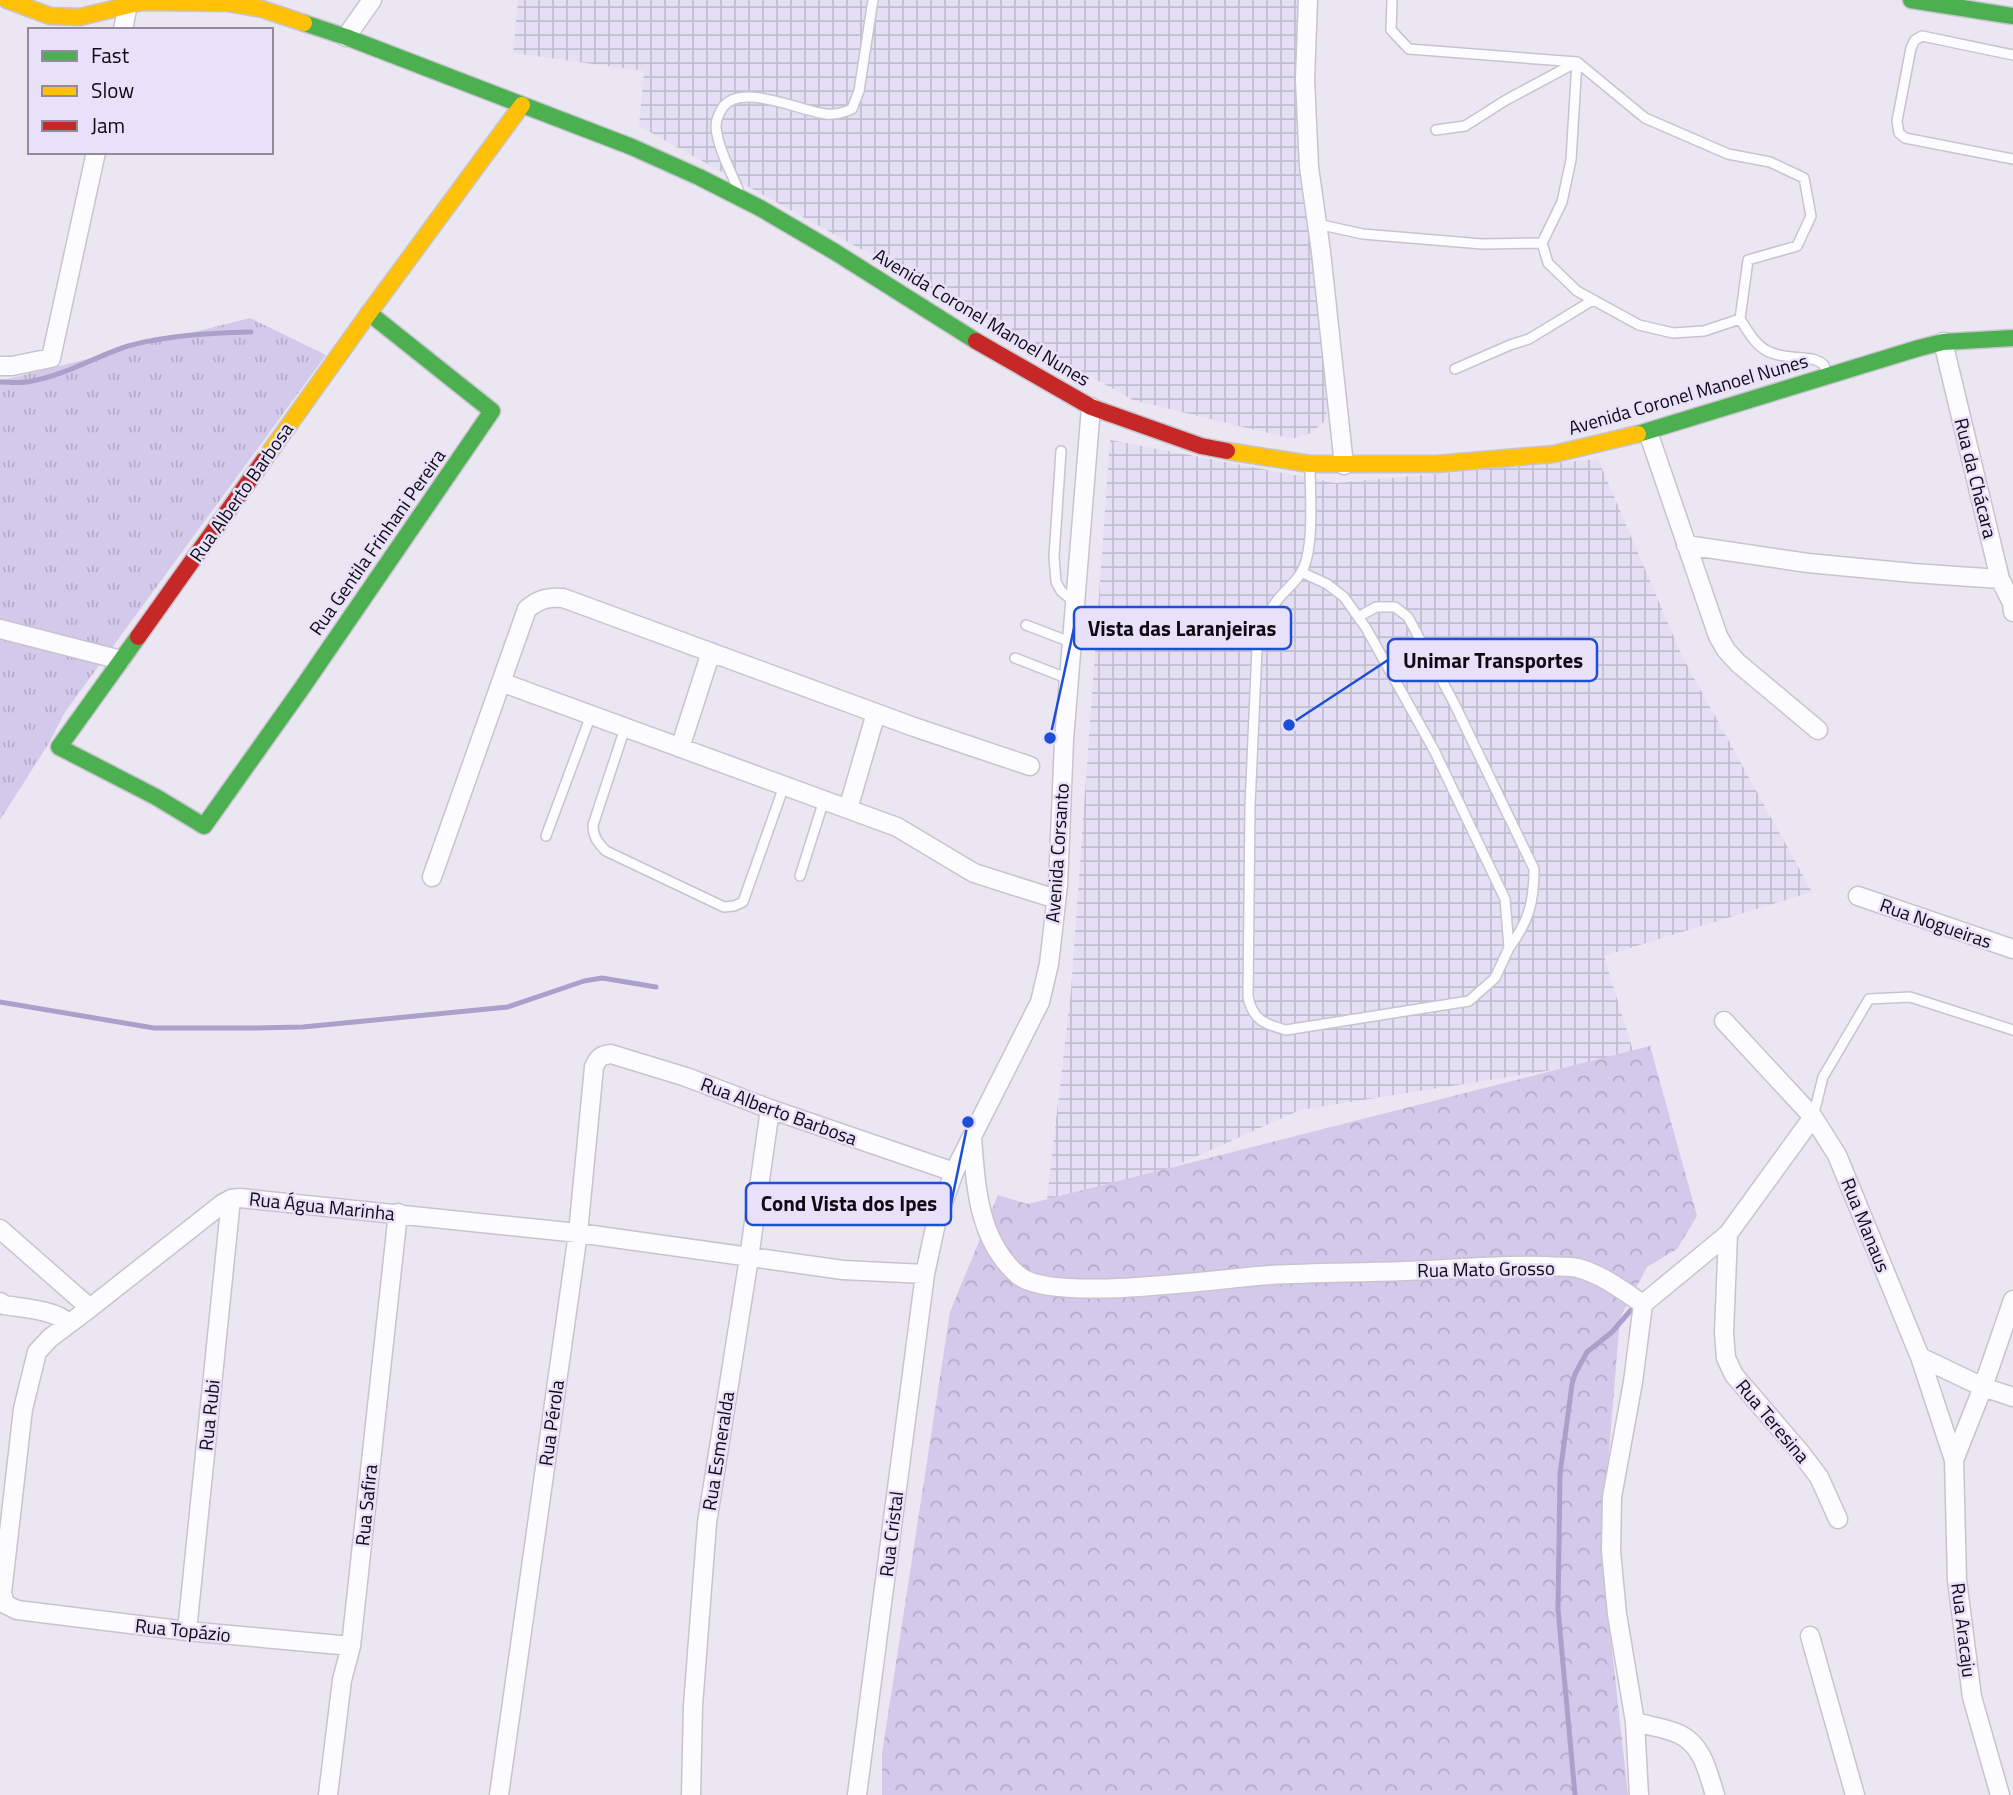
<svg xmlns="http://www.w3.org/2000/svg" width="2013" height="1795" font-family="'Titillium Web',sans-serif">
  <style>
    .industrial { fill: url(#industrial-grid) }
    .grass { fill: url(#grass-tufts) }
    .forest { fill: url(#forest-crowns) }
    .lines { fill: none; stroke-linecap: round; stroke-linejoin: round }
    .stream { stroke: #aca0ca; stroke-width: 5 }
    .lane-casing { stroke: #c7c4ce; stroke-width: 12 }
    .street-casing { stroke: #c7c4ce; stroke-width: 21 }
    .fast-casing { stroke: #c7c4ce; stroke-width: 19 }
    .slow-casing { stroke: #c7c4ce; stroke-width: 19 }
    .jam-casing { stroke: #c7c4ce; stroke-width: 19 }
    .lane { stroke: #fcfbfd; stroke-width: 9 }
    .street { stroke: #fcfbfd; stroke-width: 18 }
    .fast { stroke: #4caf50; stroke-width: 16 }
    .slow { stroke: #ffc107; stroke-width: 16 }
    .jam { stroke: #c62828; stroke-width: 16 }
    .labels { text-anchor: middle; stroke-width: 5; stroke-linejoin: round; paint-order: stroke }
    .street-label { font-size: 19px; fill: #0d0b13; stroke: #e8e1f9 }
    .leader { fill: none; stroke: #1d4ed8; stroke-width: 2.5 }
    .callout-dot { fill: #1d4ed8; stroke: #e8e1f9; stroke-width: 2.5 }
    .callout { fill: #e8e1f9; stroke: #1d4ed8; stroke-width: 2.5 }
    .callout-label { font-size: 21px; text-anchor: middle; font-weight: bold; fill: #0d0b13 }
  </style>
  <defs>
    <pattern id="industrial-grid" width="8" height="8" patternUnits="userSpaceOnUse" patternTransform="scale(1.75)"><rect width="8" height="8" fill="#e4dff5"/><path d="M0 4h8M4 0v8" fill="none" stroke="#c2bed1"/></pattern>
    <pattern id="grass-tufts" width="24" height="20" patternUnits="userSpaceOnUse" patternTransform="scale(1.75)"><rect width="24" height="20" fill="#d3c9eb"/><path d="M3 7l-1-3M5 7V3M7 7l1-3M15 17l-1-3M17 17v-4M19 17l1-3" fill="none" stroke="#b4abc9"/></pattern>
    <pattern id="forest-crowns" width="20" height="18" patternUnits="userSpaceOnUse" patternTransform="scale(1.75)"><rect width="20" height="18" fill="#d3c9eb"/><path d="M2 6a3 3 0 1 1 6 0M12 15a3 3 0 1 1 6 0" fill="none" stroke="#b4abc9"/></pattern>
  </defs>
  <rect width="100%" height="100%" fill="#eae7f3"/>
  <path class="industrial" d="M518,0h783l27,393 -2,27 -15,13 -19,6 -159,-39 -494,-274 5,-55 -131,-18z
    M1110,440l226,43 262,-24 84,197 130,236 -208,64 31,101 -335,53 -256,115 27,-234z"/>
  <path class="grass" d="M250,318l76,37 -261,357 -16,31 -49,77v-439z"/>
  <path class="forest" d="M1650,1046l47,170 -20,33 -30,18 -27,51 -19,231 27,246h-746v-41l68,-442 48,-117 30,9z"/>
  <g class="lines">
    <path class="stream" d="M0,382c10,0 22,2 32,-1 34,-6 64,-25 96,-35 40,-11 83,-13 123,-14
      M0,1002l154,26h96l53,-1 205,-20 76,-26 18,-3 54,9
      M1575,1795l-17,-186 2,-135 12,-90 3,-10 12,-22 25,-20 19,-22"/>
    <g class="lane-casing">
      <path id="lane" d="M1392,0l-1,30 18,19 168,13 68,56 83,36 42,8 34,16 7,38 -14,30 -49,14 -8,59 -36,12 -31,2 -34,-8 -62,-34 -29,-28 -6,-20 20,-41 9,-42 6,-98 -71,38 -41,26 -29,4
        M2013,55l-91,-19 -7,4 -4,8 -14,73 2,12 6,5 108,21
        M738,189c-8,-19 -20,-41 -22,-62 0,-7 3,-14 7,-20 18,-25 77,4 103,7 10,1 17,-1 26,-5l7,-18 14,-91
        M1317,224l46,10 119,10 60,-1
        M1740,319c20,32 24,36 63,39 9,1 14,1 21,7l3,10
        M1455,369l55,-24 19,-6 64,-39
        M1061,451l-7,106 2,25 5,9 13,11
        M1301,572l26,12 17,13 22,31 68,122 71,149 4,49 -14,30 -26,23 -183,29c-22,-6 -33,-10 -38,-33l2,-191 7,-158c5,-15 9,-33 19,-46 7,-10 18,-18 25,-29 14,-23 9,-80 9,-108
        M1358,617l18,-10h19l13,10 46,86 80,166c0,33 -5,52 -25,79
        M1026,625l47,18
        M1015,658l54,21
        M625,728l-32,97c0,12 5,18 13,26l118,56 10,-1 9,-4 41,-116
        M546,836l45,-121
        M800,876l24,-76
        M1813,1117l10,-40 46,-78 41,-2 103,33"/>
    </g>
    <g class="street-casing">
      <path id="street" d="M1308,0l-3,79 4,88 12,85 23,213
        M123,30l5,-26
        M346,37l26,-37
        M1943,342l57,237 12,24 1,9
        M0,366h12l39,-8 45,-206
        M1648,432l70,204 8,14 12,13 80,67
        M1686,545l122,18 105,10 87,6
        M0,629l121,31
        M501,682l396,145 77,46 82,26
        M680,748l31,-96
        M848,809l28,-96
        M432,877l95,-268c12,-10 21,-12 36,-11l351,129 116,39
        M1858,896l155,53
        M1724,1021l89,96 24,38 83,202 34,103 3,120 15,117 28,98
        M972,1138c4,49 6,102 46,137 33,29 204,3 252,0 59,-3 117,-2 176,-6 33,-2 67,-4 100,-3 11,1 22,0 32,2 25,7 44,22 65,36
        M0,1229l90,79
        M1728,1234l-4,99 2,25 8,17 66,77 19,25 19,42
        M0,1302l4,3c18,3 52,5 64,18
        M1643,1304l85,-70 85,-117
        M1920,1357l63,30 30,10
        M1954,1460l29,-73 30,-87
        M187,1631l44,-432
        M1810,1636l45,159
        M351,1646l-164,-15 -170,-21 -12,-6 -3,-11 21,-184 14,-57 13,-14 40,-30 132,-104 9,-5 9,-1 338,35 265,37 82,4
        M1635,1722c14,4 31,6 44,12 24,11 29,39 36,61
        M328,1795l14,-115 9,-34 47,-433
        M499,1795l79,-562 16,-166c4,-9 7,-12 17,-13l75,23 84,32 184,63
        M691,1795l2,-89 14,-183 42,-265 21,-149
        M857,1795l68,-521 11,-51 18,-51 86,-170 9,-38 9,-79 6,-145 27,-333
        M1639,1795l-4,-73 -18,-108 -6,-63 1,-54 21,-115 10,-78"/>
    </g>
    <g class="fast-casing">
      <path id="fast" d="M1911,0l102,16
        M304,23l42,14 286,110 67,30 61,31 75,44 141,89
        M1638,434l281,-86 24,-6 70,-4
        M138,637l-79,110 97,50 48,29 98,-138 190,-277 -123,-98"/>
    </g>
    <g class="slow-casing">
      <path id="slow" d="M7,0l43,16 30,1 62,-15 85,1 35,6 42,14
        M1227,451l83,13h126l118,-10 84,-20
        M264,460l105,-147 153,-208"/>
    </g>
    <g class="jam-casing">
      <path id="jam" d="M976,341l115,66 110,39 26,5
        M138,637l126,-177"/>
    </g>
    <use href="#lane" class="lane"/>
    <use href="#street" class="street"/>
    <use href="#fast" class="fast"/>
    <use href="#slow" class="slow"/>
    <use href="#jam" class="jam"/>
  </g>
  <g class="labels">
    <g class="street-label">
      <text transform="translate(982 317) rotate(31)" y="7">Avenida Coronel Manoel Nunes</text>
      <text transform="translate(1688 394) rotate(-16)" y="7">Avenida Coronel Manoel Nunes</text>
      <text transform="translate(1976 478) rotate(76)" y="7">Rua da Chácara</text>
      <text transform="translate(241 492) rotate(-55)" y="7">Rua Alberto Barbosa</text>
      <text transform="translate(377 542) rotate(-55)" y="7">Rua Gentila Frinhani Pereira</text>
      <text transform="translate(1057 853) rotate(-86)" y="7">Avenida Corsanto</text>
      <text transform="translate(1936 923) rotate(19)" y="7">Rua Nogueiras</text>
      <text transform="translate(779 1111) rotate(20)" y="7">Rua Alberto Barbosa</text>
      <text transform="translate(322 1206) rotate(6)" y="7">Rua Água Marinha</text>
      <text transform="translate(1866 1225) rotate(68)" y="7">Rua Manaus</text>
      <text transform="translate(1486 1269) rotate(-1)" y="7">Rua Mato Grosso</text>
      <text transform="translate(209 1415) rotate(-84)" y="7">Rua Rubi</text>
      <text transform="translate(1773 1421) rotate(50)" y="7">Rua Teresina</text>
      <text transform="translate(551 1423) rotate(-82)" y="7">Rua Pérola</text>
      <text transform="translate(718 1451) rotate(-81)" y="7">Rua Esmeralda</text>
      <text transform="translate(366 1505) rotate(-84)" y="7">Rua Safira</text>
      <text transform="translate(891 1534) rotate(-83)" y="7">Rua Cristal</text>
      <text transform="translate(183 1630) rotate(6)" y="7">Rua Topázio</text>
      <text transform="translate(1964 1630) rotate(83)" y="7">Rua Aracaju</text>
    </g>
  </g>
  <path class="leader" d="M1050 738L1074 628M1289 725L1388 660M968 1122L951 1204"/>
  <g class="callout-dot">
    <circle cx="1050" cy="738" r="7"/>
    <circle cx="1289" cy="725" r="7"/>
    <circle cx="968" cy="1122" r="7"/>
  </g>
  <g class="callout">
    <rect x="1074" y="607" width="217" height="42" rx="7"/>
    <rect x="1388" y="639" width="209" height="42" rx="7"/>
    <rect x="746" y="1183" width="205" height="42" rx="7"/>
  </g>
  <g class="callout-label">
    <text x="1182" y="636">Vista das Laranjeiras</text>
    <text x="1493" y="668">Unimar Transportes</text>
    <text x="849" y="1211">Cond Vista dos Ipes</text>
  </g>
  <rect x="28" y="28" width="245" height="126" fill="#e8e1f9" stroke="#908b9d" stroke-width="2"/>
  <rect x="42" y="51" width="35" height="10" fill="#4caf50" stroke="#908b9d" stroke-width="2"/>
  <text x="91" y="63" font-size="21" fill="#0d0b13">Fast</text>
  <rect x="42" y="86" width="35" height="10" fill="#ffc107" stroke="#908b9d" stroke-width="2"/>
  <text x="91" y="98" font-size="21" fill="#0d0b13">Slow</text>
  <rect x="42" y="121" width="35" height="10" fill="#c62828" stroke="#908b9d" stroke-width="2"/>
  <text x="91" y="133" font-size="21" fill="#0d0b13">Jam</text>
</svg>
